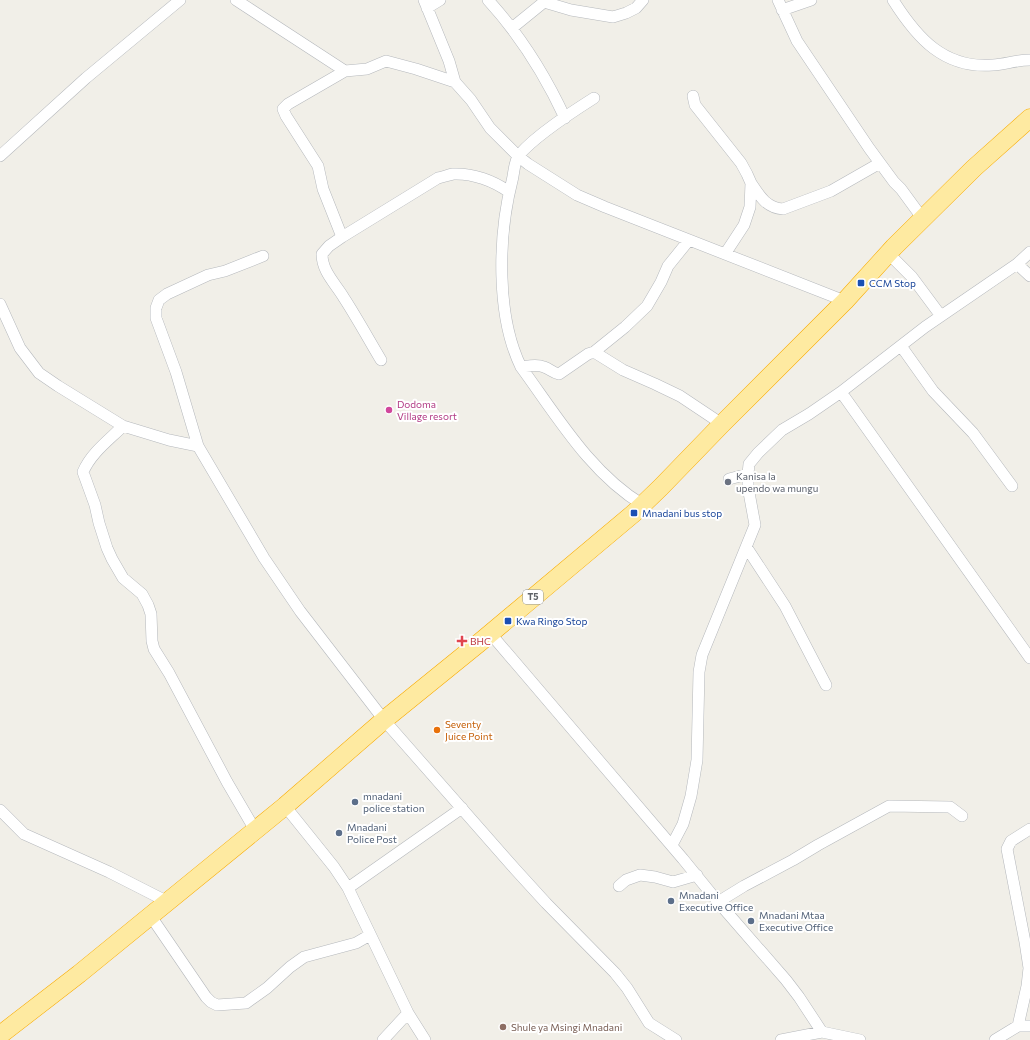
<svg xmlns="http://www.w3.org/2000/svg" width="1030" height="1040" font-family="Commissioner,sans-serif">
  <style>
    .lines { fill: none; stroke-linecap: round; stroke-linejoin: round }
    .minor-casing { stroke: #b5b8bc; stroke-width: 12 }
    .trunk-casing { stroke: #f9ab00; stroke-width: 19 }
    .minor { stroke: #fff; stroke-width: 11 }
    .trunk { stroke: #feeaa1; stroke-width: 18 }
    .transit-dot { fill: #1a4fb4; stroke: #fff; stroke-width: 1.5 }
    .hotel-dot { fill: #d1479c; stroke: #fff; stroke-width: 1.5 }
    .worship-dot { fill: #6b7280; stroke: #fff; stroke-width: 1.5 }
    .health-dot { fill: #e0444e; stroke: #fff; stroke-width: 1.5 }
    .food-dot { fill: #e8710a; stroke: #fff; stroke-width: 1.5 }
    .service-dot { fill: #5c6f8a; stroke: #fff; stroke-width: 1.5 }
    .education-dot { fill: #8d6e63; stroke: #fff; stroke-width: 1.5 }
    .labels { text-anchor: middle; stroke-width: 4; stroke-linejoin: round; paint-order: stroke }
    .shield { fill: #fff; stroke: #8f9295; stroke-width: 1 }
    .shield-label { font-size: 9px; font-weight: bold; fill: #5f6368 }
    .transit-label { font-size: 10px; fill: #164399; stroke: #fff; text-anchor: start }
    .hotel-label { font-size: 10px; fill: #b23c85; stroke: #fff; text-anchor: start }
    .worship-label { font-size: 10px; fill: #5b616d; stroke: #fff; text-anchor: start }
    .health-label { font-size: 10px; fill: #be3a42; stroke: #fff; text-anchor: start }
    .food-label { font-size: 10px; fill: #c56008; stroke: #fff; text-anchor: start }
    .service-label { font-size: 10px; fill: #4e5e75; stroke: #fff; text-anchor: start }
    .education-label { font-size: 10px; fill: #785e54; stroke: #fff; text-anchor: start }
  </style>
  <rect width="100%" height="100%" fill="#f1efe8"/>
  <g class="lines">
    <g class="minor-casing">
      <path id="minor" d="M236,0l109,71
        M424,0l25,61 6,21 16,18 19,28 28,28 10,8 49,31 28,12 240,94
        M488,0c32,35 57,75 77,118
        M778,0l19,41 72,107 11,15
        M893,0c24,38 51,69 100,65 13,-1 24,-5 37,-5
        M427,8l13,-8
        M782,10l29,-10
        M512,28l32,-26 27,8 42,7 13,-4 10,-5 7,-8
        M693,96l2,9 46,58 6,11 4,9 -1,24 -6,18 -19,29
        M594,98c-22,14 -58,37 -75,57 -5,6 -5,19 -7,26 -14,55 -16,135 9,186 36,49 69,106 122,138
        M0,156l86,-78 94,-78
        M751,183c8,12 15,25 32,26l48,-18 49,-28 14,19 7,7 22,30
        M342,237l-19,-48 -5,-23 -32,-50 -3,-7 5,-5 57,-33 22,-2 19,-8 30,8 39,13
        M889,254l23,23 29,39
        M263,256l-38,15 -17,4 -41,19 -8,6 -3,8v10l20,54 22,74 66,112 36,53 84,109 131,149 31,34 69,70 12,15 22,35 27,17
        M1017,264l13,12
        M0,304l20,44 19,25 19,13 65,40 46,14 29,6
        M901,346l32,45 40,42 39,53
        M594,352l31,-25 22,-21 14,-24 7,-16 21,-26
        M381,360c-12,-20 -24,-42 -37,-62 -8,-14 -22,-26 -22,-44l7,-8 13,-9 96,-59c5,-1 10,-3 15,-4 20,-1 41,7 56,18
        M521,367c8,-1 16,-3 23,0 6,2 9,6 15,7l29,-20 6,-2 29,18 32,14 25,12 42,28
        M841,392l189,266
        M123,426c-14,14 -32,27 -40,46l12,33 4,18 8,25 5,11 11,19 19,16 6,11 3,9 1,27 2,8 15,24 58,109 28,48
        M729,479l19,-5
        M747,548l38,58 41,79
        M490,633l193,226 35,43 68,78 13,17 23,35
        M285,806l49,61 14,21 60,125 17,27
        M0,810l24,24 85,38 59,30
        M672,845l11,-21 8,-28 6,-36 2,-88 3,-17 53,-130 -7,-38v-13l1,-10 9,-11 24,-23 27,-16 32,-22 84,-65 92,-63 13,-12
        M619,886l7,-6 14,-5 15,2 18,5 24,-7
        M348,888l114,-80
        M718,902l26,-16 49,-26 25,-15 71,-39 61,1 12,9
        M150,915l56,82 5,5 6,3 29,-2 21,-15 23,-21 14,-10 52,-14 14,-8
        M1018,1026l9,-40 2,-18 -4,-26 -18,-93 4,-8 19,-12
        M383,1040l25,-27
        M781,1040l41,-8 38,8
        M995,1040l23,-14h12"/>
    </g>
    <g class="trunk-casing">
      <path id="trunk" d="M0,1035l79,-61 206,-168 99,-86 95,-77 155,-130 27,-26 61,-63 123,-123 49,-54 80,-79 56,-50"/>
    </g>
    <use href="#minor" class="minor"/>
    <use href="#trunk" class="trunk"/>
  </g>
  <g class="transit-dot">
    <rect x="857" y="279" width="8" height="8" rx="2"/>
    <rect x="630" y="509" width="8" height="8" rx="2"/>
    <rect x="504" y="617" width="8" height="8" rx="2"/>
  </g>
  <circle class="hotel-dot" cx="389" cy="410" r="4"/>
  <circle class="worship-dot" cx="728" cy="482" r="4"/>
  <path class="health-dot" d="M460 635h4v4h4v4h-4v4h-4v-4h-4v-4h4z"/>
  <circle class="food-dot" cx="437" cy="730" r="4"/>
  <g class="service-dot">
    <circle cx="355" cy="802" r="4"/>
    <circle cx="339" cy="833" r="4"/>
    <circle cx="671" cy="901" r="4"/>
    <circle cx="751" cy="921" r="4"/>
  </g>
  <circle class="education-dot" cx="503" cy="1027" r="4"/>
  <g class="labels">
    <rect class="shield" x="523" y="590" width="20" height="14" rx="3"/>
    <g class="shield-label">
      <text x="533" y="600">T5</text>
    </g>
    <g class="transit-label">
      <text x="869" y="287">CCM Stop</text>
      <text x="642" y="517">Mnadani bus stop</text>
      <text x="516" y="625">Kwa Ringo Stop</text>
    </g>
    <g class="hotel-label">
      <text x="397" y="408">Dodoma<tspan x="397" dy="12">Village resort</tspan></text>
    </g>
    <g class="worship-label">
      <text x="736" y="480">Kanisa la<tspan x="736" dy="12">upendo wa mungu</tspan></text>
    </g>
    <g class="health-label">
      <text x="470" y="645">BHC</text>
    </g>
    <g class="food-label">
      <text x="445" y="728">Seventy<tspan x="445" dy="12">Juice Point</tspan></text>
    </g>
    <g class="service-label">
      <text x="363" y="800">mnadani<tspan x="363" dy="12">police station</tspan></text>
      <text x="347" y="831">Mnadani<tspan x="347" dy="12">Police Post</tspan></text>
      <text x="679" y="899">Mnadani<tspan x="679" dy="12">Executive Office</tspan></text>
      <text x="759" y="919">Mnadani Mtaa<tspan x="759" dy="12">Executive Office</tspan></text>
    </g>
    <g class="education-label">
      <text x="511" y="1031">Shule ya Msingi Mnadani</text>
    </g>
  </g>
</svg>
